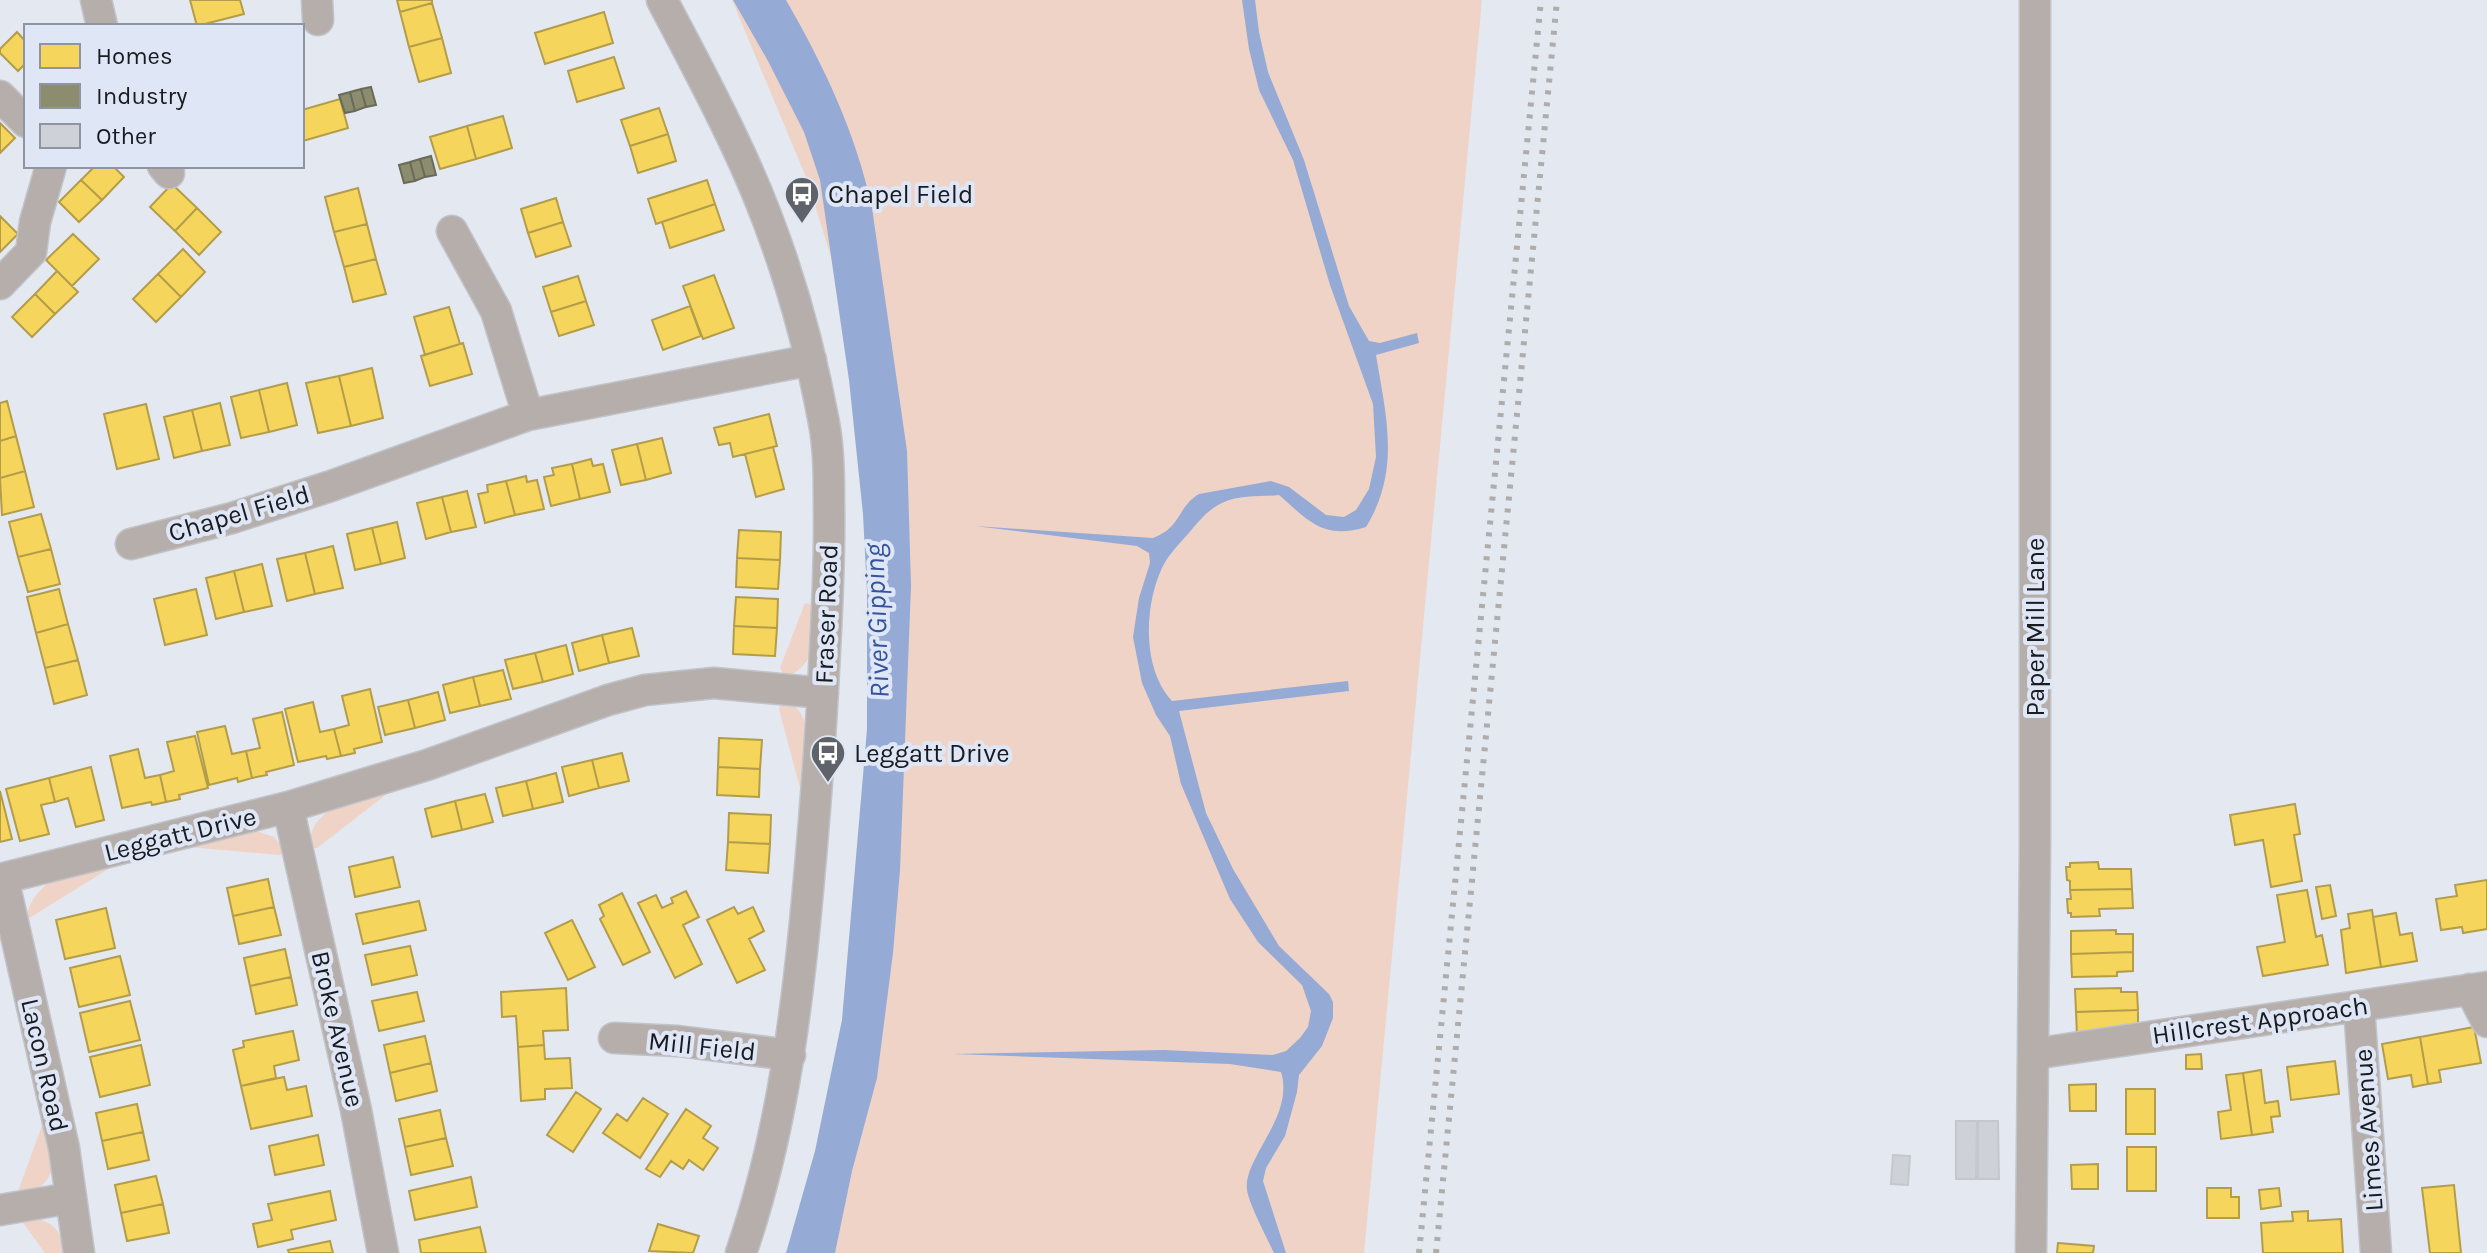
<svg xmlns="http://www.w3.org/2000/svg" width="2487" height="1253" font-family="Karla,sans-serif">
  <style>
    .green { fill: #efd3c7 }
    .water { fill: #95aad5 }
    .homes { fill: #f6d55c; stroke: #b39d4a; stroke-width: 2 }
    .industry { fill: #8c8c6e; stroke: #696a57; stroke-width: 2 }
    .building { fill: #ced1d8; stroke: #c4c7cd; stroke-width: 2 }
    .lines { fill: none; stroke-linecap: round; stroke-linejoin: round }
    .minor-casing { stroke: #c0c4ca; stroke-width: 33 }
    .minor { stroke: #b6aeab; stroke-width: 30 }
    .rail { stroke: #aeacac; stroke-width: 6; stroke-dasharray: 4 8; stroke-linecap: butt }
    .labels { text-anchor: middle; stroke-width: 8; stroke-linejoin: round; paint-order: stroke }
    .poi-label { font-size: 26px; fill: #181b20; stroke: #dfe6f5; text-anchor: start }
    .street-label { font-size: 26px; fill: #181b20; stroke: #dfe6f5 }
    .water-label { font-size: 28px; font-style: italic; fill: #34539c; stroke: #dfe6f5 }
  </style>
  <rect width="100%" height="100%" fill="#e4e8f0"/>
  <path class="green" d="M732,0h750l-118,1253h-559l66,-335 7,-507 -70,-229z
    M805,603l13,4c-3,29 -1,59 -33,70l-5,-9z
    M782,701c35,5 25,63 25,89l-6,2 -22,-83z
    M392,790l-75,58h-6c-6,-42 50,-49 81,-58z
    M250,829l24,8 12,15 -6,3 -91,-8z
    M126,858l-100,62c8,-49 61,-51 100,-62z
    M44,1120c10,37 20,65 -28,77z
    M30,1217c24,5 31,13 35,36h-20l-24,-33z"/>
  <path class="water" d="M733,0h53c38,66 70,133 86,208l35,243 4,135 -11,284 -7,83 -16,125 -25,93 -17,82h-49l29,-102 27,-131 25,-291v-137l-4,-78 -14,-134 -29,-200 -16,-48 -36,-71z
    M1242,0h13l4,32 9,40 36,88 45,146 20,35 11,2 37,-10 2,10 -43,12c10,61 25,115 -10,172 -43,13 -57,-6 -87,-32 -17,2 -40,0 -55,7 -16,7 -25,19 -36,32 -9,10 -20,21 -26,34 -18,38 -20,101 10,133l176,-20 1,10 -170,20 27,102 27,56 46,77 50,48 4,8v16l-11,28 -23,29 -2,17 -12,44 -19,32 -3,13 23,72h-12c-7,-15 -25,-49 -27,-63 -4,-32 48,-74 34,-118l-51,-8 -277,-10 211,-4 109,5 13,-4 14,-13 8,-11 3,-16 -9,-26 -44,-43 -28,-43 -49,-115 -11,-48 -14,-21 -14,-32 -9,-46 6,-39 11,-35 -1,-10 -12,-7 -162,-20 178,12c29,-11 24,-31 46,-44l72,-13 18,6 37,28 18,2 12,-7 13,-21 7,-32 -3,-53 -43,-119 -37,-125 -34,-70 -10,-41z"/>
  <path class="homes" d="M190,0h50l4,14 -47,12z
    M397,0h35v3l-32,9z
    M432,3l10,35 -33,9 -9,-35z
    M604,12l9,31 -68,21 -10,-31z
    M17,32l9,10v21l-8,8 -18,-18v-4z
    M442,38l9,35 -32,9 -10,-35z
    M614,57l10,31 -47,14 -9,-31z
    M340,99l8,29 -45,13 -1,-31z
    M659,108l9,26 -38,12 -9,-26z
    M503,116l9,32 -36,11 -9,-33z
    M0,123l15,15 -15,15z
    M467,126l9,33 -36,10 -10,-32z
    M668,134l8,27 -38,12 -8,-27z
    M95,166h18l11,11 -22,23 -21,-20z
    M81,180l21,20 -23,22 -20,-20z
    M707,180l8,24 -59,20 -8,-25z
    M172,184l25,24 -22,23 -25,-24z
    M358,188l9,36 -33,8 -9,-35z
    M556,198l7,24 -35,11 -7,-24z
    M715,204l9,26 -54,18 -8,-26z
    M197,208l24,24 -22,23 -24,-24z
    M0,216l18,18 -18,18z
    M563,222l8,24 -35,11 -8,-24z
    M367,224l9,35 -32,8 -10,-35z
    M73,234l26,25 -27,27 -26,-26z
    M183,249l22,23 -24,25 -23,-23z
    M376,259l10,35 -33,8 -9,-35z
    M57,271l21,21 -23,22 -20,-20z
    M158,274l23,23 -25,25 -23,-23z
    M714,275l20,53 -31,11 -20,-53z
    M578,276l8,25 -35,11 -8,-25z
    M35,294l20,20 -23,23 -20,-20z
    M586,301l8,24 -35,11 -8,-24z
    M690,306l11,30 -38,14 -11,-30z
    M449,307l11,37 -35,11 -11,-38z
    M463,343l9,31 -42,12 -9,-30z
    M372,368l11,50 -32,8 -12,-50z
    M339,376l12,50 -33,7 -12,-50z
    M287,383l10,42 -28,7 -10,-42z
    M259,390l10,42 -28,6 -10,-41z
    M7,401l9,35 -16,5v-38z
    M220,403l10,42 -28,6 -10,-41z
    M146,404l13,55 -42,10 -13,-55z
    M192,410l10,41 -28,7 -10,-41z
    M769,414l8,32 -44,11 -3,-14 -11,2 -5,-17z
    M16,436l9,35 -25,7v-37z
    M662,438l9,35 -25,7 -9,-36z
    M637,444l9,36 -25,5 -9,-35z
    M773,447l11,42 -28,8 -11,-43z
    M591,459l2,7 10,-2 7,28 -30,7 -8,-35z
    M572,464l8,35 -29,7 -7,-29 10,-2 -2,-7z
    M25,471l9,36 -32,8 -2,-37z
    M526,476l1,6 10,-2 7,29 -29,6 -9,-34z
    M506,481l9,34 -30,8 -7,-29 10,-2 -1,-7z
    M467,491l9,36 -25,5 -9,-35z
    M442,497l9,35 -25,7 -9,-36z
    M41,514l10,35 -33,8 -9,-35z
    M397,522l8,36 -24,6 -9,-36z
    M372,528l9,36 -26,6 -8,-36z
    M739,530l42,2 -1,28 -43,-2z
    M333,546l10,42 -28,6 -10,-41z
    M51,549l9,35 -32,8 -10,-35z
    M305,553l10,41 -28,7 -10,-42z
    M737,558l43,2 -2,29 -42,-2z
    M262,564l10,42 -28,6 -10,-41z
    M234,571l10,41 -28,7 -10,-41z
    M59,589l9,35 -32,9 -9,-36z
    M196,589l11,46 -42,10 -11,-46z
    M736,597l42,2 -1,29 -43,-2z
    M68,624l10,36 -33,8 -9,-35z
    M734,626l43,2 -2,28 -42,-2z
    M632,628l7,28 -30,7 -7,-28z
    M602,635l7,28 -30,8 -7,-28z
    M566,645l7,29 -30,8 -8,-29z
    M535,653l8,29 -30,7 -8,-29z
    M78,660l9,35 -33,9 -9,-36z
    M503,670l8,29 -31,7 -7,-29z
    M473,677l7,29 -30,7 -7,-28z
    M370,689l12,53 -28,7 1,4 -14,3 -7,-27 15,-4 -7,-29z
    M438,692l7,28 -30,8 -7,-28z
    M408,700l7,28 -30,7 -7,-28z
    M313,702l7,30 14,-3 7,27 -14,3 -1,-3 -28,6 -13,-53z
    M282,712l12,53 -28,7 1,3 -15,3 -6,-27 14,-3 -7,-29z
    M225,726l7,28 14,-3 6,27 -14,4 -1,-4 -28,7 -12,-53z
    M195,736l13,52 -29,7 1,4 -14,3 -6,-27 14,-4 -7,-29z
    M719,738l43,2 -2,29 -42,-2z
    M138,749l7,29 15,-3 6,27 -14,3 -1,-3 -29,6 -12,-52z
    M622,753l7,28 -30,7 -7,-28z
    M592,760l7,28 -30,8 -7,-29z
    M91,767l13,53 -28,7 -8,-29 -13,4 -6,-24z
    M718,767l42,2 -1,28 -42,-2z
    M556,773l7,29 -30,7 -7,-28z
    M49,778l6,24 -14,3 8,29 -29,7 -14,-52z
    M526,781l7,28 -30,7 -7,-28z
    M0,791l12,48 -12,3z
    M485,794l8,28 -31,8 -7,-29z
    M455,801l7,29 -30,7 -7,-28z
    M2295,804l5,30 -6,1 8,46 -31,6 -8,-47 -28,5 -5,-30z
    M729,813l42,2 -1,29 -42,-2z
    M728,842l42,2 -2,29 -42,-3z
    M393,857l7,30 -45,10 -6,-30z
    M2098,862l1,7h32l1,20 -62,1v-9l-3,-1 -1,-13h4v-4z
    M268,879l6,28 -41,9 -6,-28z
    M2487,880v49l-24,4 -1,-6 -21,3 -5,-31 21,-3 -2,-11z
    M2330,885l6,31 -14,3 -6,-32z
    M2132,889l1,19 -34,1 1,7 -29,1v-4h-3l-1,-14h4l-1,-9z
    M2307,890l9,47 6,-2 6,30 -65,11 -6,-29 28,-5 -8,-47z
    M686,891l13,26 -16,8 19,39 -27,14 -37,-75 18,-8 6,13 11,-5 -2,-5z
    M622,893l28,59 -27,13 -23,-46 4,-3 -5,-11z
    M419,901l7,29 -63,14 -7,-30z
    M274,907l7,28 -42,9 -6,-28z
    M734,907l4,7 15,-7 11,24 -15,8 16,31 -28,13 -30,-63z
    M106,908l9,40 -50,11 -9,-39z
    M2372,910l9,57 -35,6 -5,-43 9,-2 -2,-14z
    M2396,913l4,22 12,-2 5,28 -36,6 -8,-50z
    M572,920l23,47 -27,13 -23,-47z
    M2116,930v4h17v18l-62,2v-23z
    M410,946l7,29 -45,10 -7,-30z
    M285,949l6,28 -41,9 -6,-28z
    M2133,952v19l-16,1v4l-45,1 -1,-23z
    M120,956l10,39 -51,12 -9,-39z
    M291,977l6,28 -41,9 -6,-28z
    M566,988l2,42 -25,1 1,14 -26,2 -2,-31 -14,1 -1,-25z
    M2121,988v4h16l1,18 -62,2 -1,-23z
    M417,992l7,29 -45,10 -7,-30z
    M130,1001l10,39 -51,12 -9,-39z
    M2138,1010v19l-61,6 -1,-23z
    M2474,1027l7,36 -42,7 2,12 -13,2 -8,-47z
    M293,1031l6,29 -25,6 2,12 -35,8 -8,-36 11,-3 -1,-6z
    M425,1036l6,27 -41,10 -6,-28z
    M2420,1037l8,47 -15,3 -2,-12 -23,4 -6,-35z
    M141,1045l9,40 -50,12 -10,-40z
    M544,1045l1,14 25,-1 2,30 -27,1v10l-24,2 -3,-54z
    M2201,1054l1,15h-16v-14z
    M2335,1061l4,33 -48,6 -4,-33z
    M431,1063l6,28 -41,10 -6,-28z
    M2261,1070l4,33 13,-2 2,15 -9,1 2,15 -21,3 -9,-62z
    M2243,1073l9,62 -31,4 -3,-27 13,-2 -5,-35z
    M284,1077l3,13 19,-4 6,30 -61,13 -10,-43z
    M2096,1084v27h-26l-1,-26z
    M2126,1089h29v45h-29z
    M576,1092l25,17 -28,43 -26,-17z
    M643,1098l25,16 -28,44 -37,-25 14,-19 10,7z
    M137,1104l6,28 -41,9 -6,-28z
    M686,1109l25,17 -8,12 15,10 -15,22 -14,-10 -6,9 -12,-8 -11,16 -14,-8z
    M440,1110l6,28 -41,9 -6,-28z
    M143,1132l6,28 -41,9 -6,-28z
    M318,1135l6,30 -49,10 -6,-29z
    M446,1138l7,28 -42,9 -6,-28z
    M2127,1147h29v44h-29z
    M2098,1164v25h-26l-1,-24z
    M156,1176l7,28 -42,9 -6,-28z
    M471,1177l6,30 -62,13 -6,-29z
    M2454,1185l7,68h-31l-8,-65z
    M2207,1188h24v9h8v21h-32z
    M2279,1188l2,18 -20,3 -2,-19z
    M330,1191l6,29 -45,10 2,9 -35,8 -5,-23 19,-4 -4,-16z
    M163,1204l6,29 -42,8 -6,-28z
    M2308,1211v10l33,-2 2,34h-80l-2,-30 32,-2 -1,-9z
    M658,1224l41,12 -6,17 -44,-2z
    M480,1227l6,26h-65l-2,-13z
    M330,1241l3,12h-44l-1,-3z
    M2058,1243l36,3 -1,7h-36z"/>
  <path class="industry" d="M371,87l5,18 -10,2 -5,-18z
    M361,89l5,18 -11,4 -5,-19z
    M350,92l5,19 -10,2 -6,-18z
    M431,156l5,19 -11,2 -5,-18z
    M420,159l5,18 -10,4 -5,-19z
    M410,162l5,19 -11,2 -5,-18z"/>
  <path class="building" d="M1956,1121h21l-1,58h-20z
    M1978,1121h20l1,58h-21z
    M1893,1155l17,1 -2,29 -17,-1z"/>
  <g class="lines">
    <g class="minor-casing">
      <path id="minor" d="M96,0l6,26
        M317,0l1,20
        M662,0c24,46 49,92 71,139 43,89 73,187 91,284 5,27 5,56 5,84 1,54 -2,108 -5,162 -4,85 -11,169 -19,253 -11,112 -27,224 -64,331
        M0,96l26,26
        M163,166l6,7
        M452,231l44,80 32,104
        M0,284l31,-32 4,-30 16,-56
        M131,544l101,-26 99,-32 197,-71 283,-55
        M288,807l68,303 27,143
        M3,878l61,270 15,105
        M0,879l288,-72 139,-42 181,-65 37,-10 69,-7 109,10
        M2470,989l17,33
        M2359,1006l17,247
        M614,1038l64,3 112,14
        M2033,1054l454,-67
        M0,1210l71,-12
        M2031,1253l4,-409v-844"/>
    </g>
    <use href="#minor" class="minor"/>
    <path class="rail" d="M1419,1253l122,-1253
      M1436,1253l121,-1253"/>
  </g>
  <defs>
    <g id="bus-pin" transform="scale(1.8)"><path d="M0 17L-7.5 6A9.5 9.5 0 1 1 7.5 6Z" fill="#5f6369" stroke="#dfe6f5"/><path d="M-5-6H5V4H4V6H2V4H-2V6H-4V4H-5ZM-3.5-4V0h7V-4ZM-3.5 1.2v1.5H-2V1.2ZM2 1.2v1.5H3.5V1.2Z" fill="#fff"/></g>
  </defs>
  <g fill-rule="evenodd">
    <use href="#bus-pin" x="802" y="194"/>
    <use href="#bus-pin" x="828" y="753"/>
  </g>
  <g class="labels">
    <g class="poi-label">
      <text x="828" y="203">Chapel Field</text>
      <text x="854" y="762">Leggatt Drive</text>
    </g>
    <g class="street-label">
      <text transform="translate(239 513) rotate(-16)" y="9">Chapel Field</text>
      <text transform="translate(826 614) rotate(-88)" y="9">Fraser Road</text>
      <text transform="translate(2035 627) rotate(-90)" y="9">Paper Mill Lane</text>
      <text transform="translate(180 834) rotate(-14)" y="9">Leggatt Drive</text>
      <text transform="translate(2260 1020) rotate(-8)" y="9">Hillcrest Approach</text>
      <text transform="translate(338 1029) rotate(77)" y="9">Broke Avenue</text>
      <text transform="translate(702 1046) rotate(6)" y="9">Mill Field</text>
      <text transform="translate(45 1065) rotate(77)" y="9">Lacon Road</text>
      <text transform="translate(2368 1130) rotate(-94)" y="9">Limes Avenue</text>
    </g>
    <g class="water-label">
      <text transform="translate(876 621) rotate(-92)" y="10">River Gipping</text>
    </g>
  </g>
  <rect x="24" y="24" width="280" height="144" fill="#dfe6f5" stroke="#8f95a0" stroke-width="2"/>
  <rect x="40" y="44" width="40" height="24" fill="#f6d55c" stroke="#8f95a0" stroke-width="2"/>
  <text x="96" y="64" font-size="24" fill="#181b20">Homes</text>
  <rect x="40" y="84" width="40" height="24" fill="#8c8c6e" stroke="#8f95a0" stroke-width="2"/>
  <text x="96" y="104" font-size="24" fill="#181b20">Industry</text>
  <rect x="40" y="124" width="40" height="24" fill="#ced1d8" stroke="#8f95a0" stroke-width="2"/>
  <text x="96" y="144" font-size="24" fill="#181b20">Other</text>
</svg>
